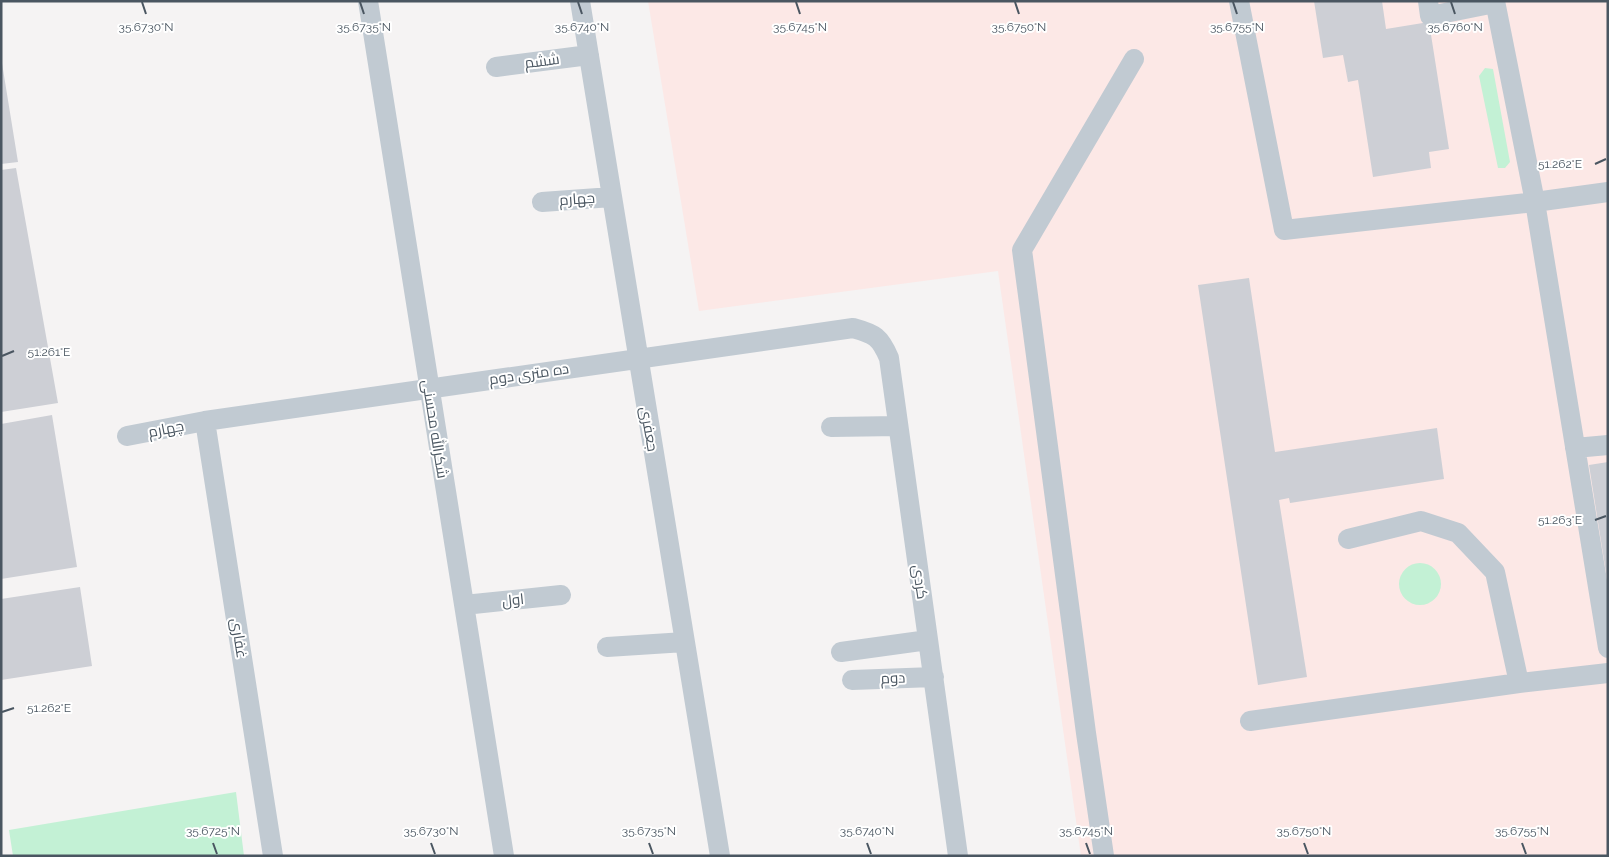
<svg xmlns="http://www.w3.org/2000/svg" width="1609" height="857" font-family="Raleway,Cairo,sans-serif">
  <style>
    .medical { fill: #fce8e6 }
    .green { fill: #c3f1d5 }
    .building { fill: #cdcfd5 }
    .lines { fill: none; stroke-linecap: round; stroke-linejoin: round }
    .minor { stroke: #c1cad2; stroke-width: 20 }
    .ticks { fill: none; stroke: #4a5661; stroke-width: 2 }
    .labels { text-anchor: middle; stroke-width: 4; stroke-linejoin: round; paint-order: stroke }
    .street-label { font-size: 15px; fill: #4a5661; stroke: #fff }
    .ticks-label { font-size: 12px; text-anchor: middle; fill: #4a5661; stroke: #fff; stroke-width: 4; stroke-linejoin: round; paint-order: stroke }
  </style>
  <rect width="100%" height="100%" fill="#f5f3f3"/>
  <path class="medical" d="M648,1h960v855h-527l-83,-585 -299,40z"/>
  <path class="green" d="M1485,68l8,1 17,93 -5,6h-7l-19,-92z
    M1399 584a21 21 0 1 1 42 0a21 21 0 1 1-42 0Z
    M236,792l8,64h-231l-4,-26z"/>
  <path class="building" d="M1314,1h68l4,28 43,-7 20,127 -20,3 2,16 -58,9 -15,-97 -10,2 -5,-27 -20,3z
    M1,57l17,105 -17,2z
    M16,168l42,235 -57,9v-242z
    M1249,278l26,174 162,-24 7,51 -154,24 -1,-5 -10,2 28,177 -49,8 -60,-400z
    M52,415l25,152 -76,12v-155z
    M1608,462v117h-1l-18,-114z
    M80,587l12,79 -91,14v-81z"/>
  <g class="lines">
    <path class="minor" d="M368,1l136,855
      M580,1l140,855
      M1239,1l45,229 251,-28 73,-10
      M1428,1l2,15 65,-13
      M1495,1l40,201 73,446
      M496,67l93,-12
      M542,202l70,-5
      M205,421l68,435
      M831,427l67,-1
      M127,436l78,-15 648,-93c22,6 27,9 36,30l69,498
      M1575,448l33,-3
      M1348,539l73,-18 37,12 37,39 24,111
      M464,605l97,-10
      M607,647l78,-5
      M841,652l87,-12
      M852,680l82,-3
      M1250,721l269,-38 89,-10
      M1104,856l-18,-123 -64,-483 112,-191"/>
  </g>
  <path class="ticks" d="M142,2l4,12M360,2l4,12M578,2l4,12M796,2l4,12M1015,2l4,12M1233,2l4,12M1451,2l4,12M1595,164l11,-5M2,356l12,-5M1595,520l11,-4M2,712l12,-4M213,843l4,11M431,843l4,11M649,843l4,11M867,843l4,11M1086,843l4,11M1304,843l4,11M1522,843l4,11"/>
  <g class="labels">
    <g class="street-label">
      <text transform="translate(542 61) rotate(-7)" y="5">ششم</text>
      <text transform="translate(577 199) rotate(-4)" y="5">چهارم</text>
      <text transform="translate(529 374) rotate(-8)" y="5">ده متری دوم</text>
      <text transform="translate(166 429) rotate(-11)" y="5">چهارم</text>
      <text transform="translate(435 429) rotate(81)" y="5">شکرالله محسنی</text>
      <text transform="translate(649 429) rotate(80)" y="5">جعفری</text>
      <text transform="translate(920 582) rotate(82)" y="5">کردی</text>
      <text transform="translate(513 600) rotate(-6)" y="5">اول</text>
      <text transform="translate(239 638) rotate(81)" y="5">غفاری</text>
      <text transform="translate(893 678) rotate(-2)" y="5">دوم</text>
    </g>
  </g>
  <g class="ticks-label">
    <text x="146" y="31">35.6730°N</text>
    <text x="364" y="31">35.6735°N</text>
    <text x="582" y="31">35.6740°N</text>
    <text x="800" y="31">35.6745°N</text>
    <text x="1019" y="31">35.6750°N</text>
    <text x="1237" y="31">35.6755°N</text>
    <text x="1455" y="31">35.6760°N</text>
    <text x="1560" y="168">51.262°E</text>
    <text x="49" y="356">51.261°E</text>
    <text x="1560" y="524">51.263°E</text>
    <text x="49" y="712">51.262°E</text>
    <text x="213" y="835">35.6725°N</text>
    <text x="431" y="835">35.6730°N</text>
    <text x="649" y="835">35.6735°N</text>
    <text x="867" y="835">35.6740°N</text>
    <text x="1086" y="835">35.6745°N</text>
    <text x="1304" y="835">35.6750°N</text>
    <text x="1522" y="835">35.6755°N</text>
  </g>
  <rect width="1609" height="857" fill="none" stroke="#4a5661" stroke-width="5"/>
</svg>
